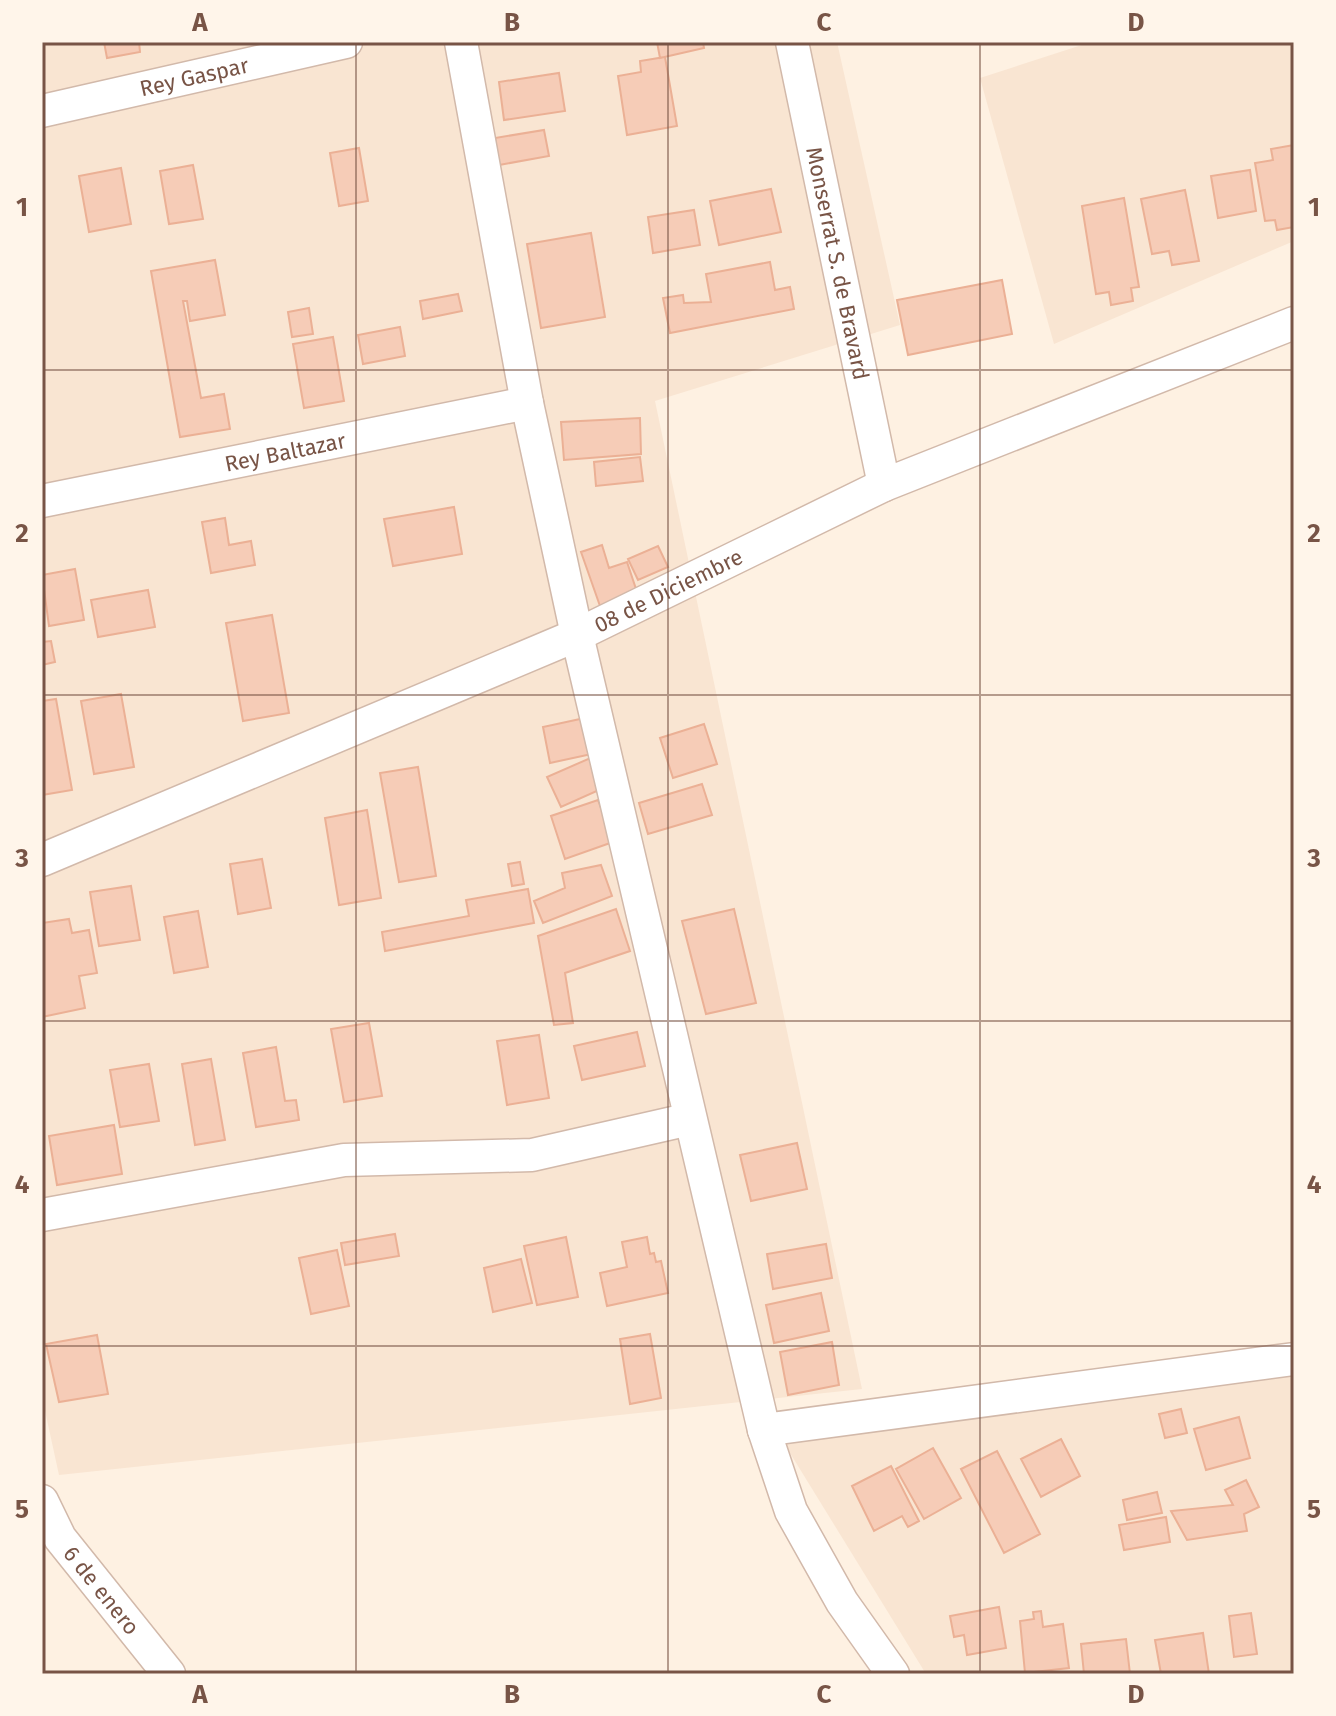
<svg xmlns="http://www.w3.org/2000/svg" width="1336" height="1716" font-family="'Fira Sans',sans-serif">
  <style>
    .residential { fill: #f9e5d2 }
    .building { fill: #f6ccb7; stroke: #ebb095; stroke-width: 2 }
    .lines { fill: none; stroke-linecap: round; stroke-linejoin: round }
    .street-casing { stroke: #d2b9aa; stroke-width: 35 }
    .street { stroke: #fff; stroke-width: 32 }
    .grid { fill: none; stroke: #785446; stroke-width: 2; stroke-opacity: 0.55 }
    .labels { text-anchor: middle; stroke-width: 6; stroke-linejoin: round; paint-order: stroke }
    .street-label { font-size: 22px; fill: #785446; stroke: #fff5ea }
    .neatline { fill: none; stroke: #785446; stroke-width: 3 }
    .grid-label { font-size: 26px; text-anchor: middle; font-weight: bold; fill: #785446 }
  </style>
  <rect width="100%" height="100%" fill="#fef1e2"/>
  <path class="residential" d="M42,42h795l63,283 -245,76 207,988 -803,86 -17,-78z
    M1091,42h203v199l-240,103 -74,-266z
    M1294,1342v332h-368l-160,-260z"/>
  <path class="building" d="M104,42h35l1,10 -33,6z
    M657,42h46l1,6 -44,10z
    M665,57l12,69 -50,9 -9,-59 23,-4 -1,-11z
    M559,73l6,38 -61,9 -5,-38z
    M544,130l5,26 -50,9 -4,-27z
    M1294,145v82l-17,3 -2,-10 -10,1 -10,-58 18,-3 -2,-11z
    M359,148l9,53 -29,5 -9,-53z
    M193,165l10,54 -34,5 -9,-53z
    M121,168l10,56 -42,8 -10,-56z
    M1250,170l6,41 -38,7 -7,-42z
    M771,189l10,43 -62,13 -9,-44z
    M1185,190l14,71 -27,4 -3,-14 -17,3 -11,-55z
    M1124,198l15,89 -8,1 2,13 -22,4 -2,-13 -13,2 -14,-88z
    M694,210l6,35 -47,8 -5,-36z
    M591,233l14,84 -64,11 -14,-84z
    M215,260l10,55 -35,6 -3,-20h-4l18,97 23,-4 6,35 -50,8 -29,-166z
    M770,262l5,28 15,-3 4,22 -124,24 -7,-35 20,-3 1,8 27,-1 -5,-28z
    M1002,280l10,54 -104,21 -11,-55z
    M458,294l4,17 -39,8 -3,-18z
    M309,308l4,26 -21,3 -4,-25z
    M400,327l5,29 -42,8 -5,-29z
    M333,337l11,64 -40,7 -11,-64z
    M640,418l1,36 -77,6 -3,-38z
    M640,457l3,24 -47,5 -2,-24z
    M454,507l8,47 -69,12 -9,-47z
    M225,518l4,27 22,-4 4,24 -44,8 -9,-51z
    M602,545l7,23 18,-6 10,30 -37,14 -19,-54z
    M658,546l10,21 -30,13 -10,-21z
    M75,569l9,51 -35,6 -7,-51z
    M148,590l7,37 -57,10 -7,-37z
    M272,615l17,98 -46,8 -17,-98z
    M51,641l4,21 -13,3v-23z
    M121,694l13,73 -40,7 -13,-73z
    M56,699l16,91 -30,5v-94z
    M594,716l7,36 -51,11 -7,-36z
    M704,724l13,40 -44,14 -13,-40z
    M595,756l13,30 -47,21 -14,-30z
    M418,767l18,109 -37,6 -19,-109z
    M702,784l10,31 -64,19 -9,-31z
    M598,800l3,8 11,-3 1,37 -48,17 -14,-43z
    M367,810l14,88 -42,7 -14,-87z
    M262,859l9,49 -33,6 -8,-50z
    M520,862l4,22 -12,2 -4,-22z
    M601,865l11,31 -69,27 -9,-22 31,-13 -3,-15z
    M131,886l9,54 -41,6 -9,-54z
    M528,889l6,34 -149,28 -3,-19 87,-16 -3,-16z
    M616,909l14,42 -65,22 8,50 -19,2 -16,-89z
    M734,909l22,94 -50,11 -24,-93z
    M198,911l10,56 -34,6 -10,-56z
    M69,919l3,14 17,-3 8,43 -18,3 6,32 -43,9v-94z
    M369,1023l13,73 -38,6 -13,-73z
    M637,1032l8,34 -63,14 -8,-34z
    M539,1035l10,63 -42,7 -10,-64z
    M276,1047l9,54 11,-1 3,20 -43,7 -13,-74z
    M211,1059l14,81 -30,5 -13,-81z
    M149,1064l10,57 -39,6 -10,-57z
    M114,1125l8,49 -65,11 -8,-49z
    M797,1143l10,46 -56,12 -11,-46z
    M395,1234l4,22 -54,9 -4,-22z
    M566,1237l12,60 -41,8 -13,-59z
    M647,1237l3,17 4,-1 2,9 5,-1 7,32 -61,13 -7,-33 27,-6 -5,-25z
    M826,1244l6,34 -59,11 -6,-35z
    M337,1250l12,56 -38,8 -12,-56z
    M521,1259l11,44 -39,9 -9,-44z
    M821,1293l8,38 -55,12 -8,-38z
    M650,1334l11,64 -31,6 -10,-65z
    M97,1335l11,59 -49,8 -13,-58z
    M832,1342l7,43 -51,10 -8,-43z
    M1181,1409l6,24 -22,5 -6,-24z
    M1239,1417l11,41 -44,12 -12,-41z
    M1061,1439l19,37 -39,21 -20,-38z
    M933,1448l28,50 -37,21 -28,-50z
    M997,1451l43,83 -36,19 -43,-84z
    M891,1466l28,55 -11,6 -6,-11 -28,15 -22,-45z
    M1246,1480l13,27 -15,7 3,17 -60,9 -16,-29 62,-6 -8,-15z
    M1157,1492l5,21 -35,7 -4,-20z
    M1166,1517l4,25 -46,8 -5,-25z
    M999,1607l7,41 -39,7 -3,-20 -10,2 -4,-21z
    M1041,1611l2,16 20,-3 6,44 -44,5 -5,-52 14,-2 -1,-7z
    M1251,1613l6,41 -23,3 -5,-41z
    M1203,1633l6,41h-48l-6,-34z
    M1126,1639l4,35h-46l-3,-30z"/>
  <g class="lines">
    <g class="street-casing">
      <g id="street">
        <path d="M461,42l66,361 50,232 187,795 530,-71"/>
        <path id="s1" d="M792,42l92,443"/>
        <path id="s2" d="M42,111l304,-69"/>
        <path id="s3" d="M42,501l485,-98"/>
        <path id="s4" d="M42,860l535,-225 307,-150 410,-162"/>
        <path d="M42,1215l302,-55 188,-5 158,-36"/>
        <path d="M764,1430l27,81 51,91 51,72"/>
        <path id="s5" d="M42,1501l18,37 109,136"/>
      </g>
    </g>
    <use href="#street" class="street"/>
  </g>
  <path class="grid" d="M356,42v1632M668,42v1632M980,42v1632M42,370h1252M42,695h1252M42,1021h1252M42,1346h1252"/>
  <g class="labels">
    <g class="street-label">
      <text dy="8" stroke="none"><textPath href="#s2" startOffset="156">Rey Gaspar</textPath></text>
      <text dy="8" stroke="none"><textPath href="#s1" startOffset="226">Monserrat S. de Bravard</textPath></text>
      <text dy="8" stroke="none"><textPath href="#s3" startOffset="248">Rey Baltazar</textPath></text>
      <text dy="8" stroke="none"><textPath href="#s4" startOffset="682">08 de Diciembre</textPath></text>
      <text dy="8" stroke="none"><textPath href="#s5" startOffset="108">6 de enero</textPath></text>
    </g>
  </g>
  <rect width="1336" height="1716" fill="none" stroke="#fff5ea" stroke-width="88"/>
  <rect x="44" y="44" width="1248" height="1628" class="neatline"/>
  <g class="grid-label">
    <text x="200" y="31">A</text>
    <text x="512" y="31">B</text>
    <text x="824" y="31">C</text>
    <text x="1136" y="31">D</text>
    <text x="22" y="216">1</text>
    <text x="1314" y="216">1</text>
    <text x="22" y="542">2</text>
    <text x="1314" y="542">2</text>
    <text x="22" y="867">3</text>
    <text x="1314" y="867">3</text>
    <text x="22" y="1193">4</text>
    <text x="1314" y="1193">4</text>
    <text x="22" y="1518">5</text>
    <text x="1314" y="1518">5</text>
    <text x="200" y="1703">A</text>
    <text x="512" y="1703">B</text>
    <text x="824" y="1703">C</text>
    <text x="1136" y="1703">D</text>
  </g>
</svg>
